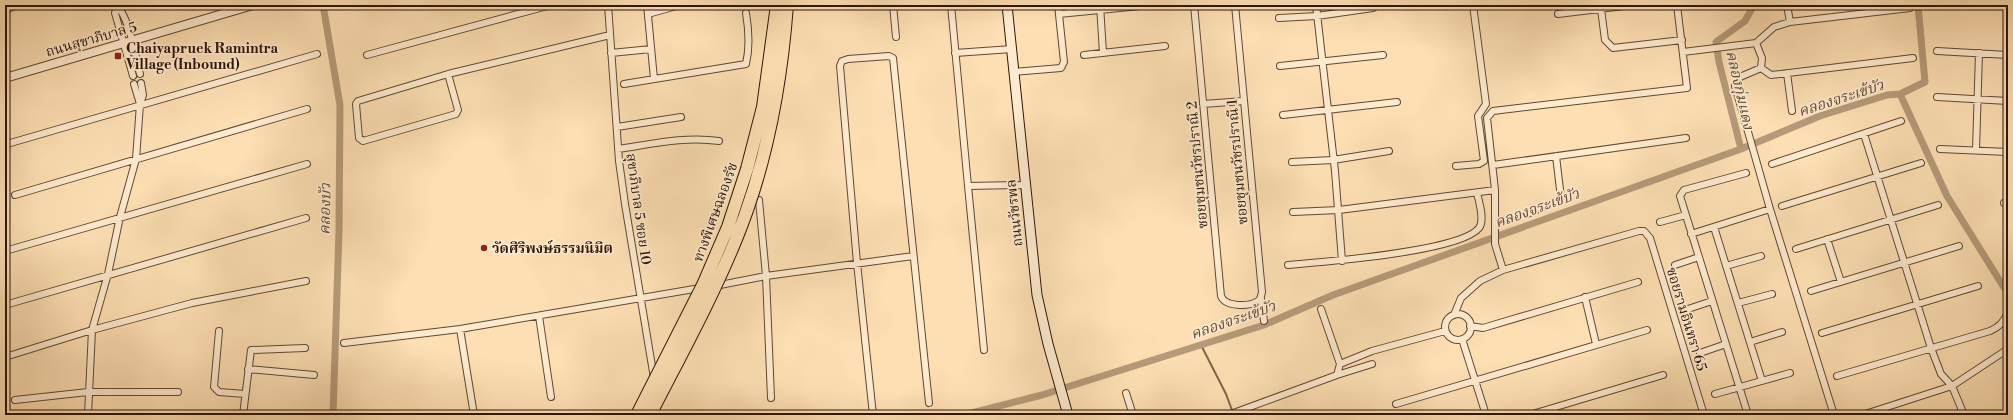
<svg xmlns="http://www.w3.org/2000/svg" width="2013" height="420" font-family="'Libre Bodoni','Noto Serif Thai',serif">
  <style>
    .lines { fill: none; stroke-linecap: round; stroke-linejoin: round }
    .stream { stroke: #7f654c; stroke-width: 2 }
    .canal { stroke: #b69a79; stroke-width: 7 }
    .minor-casing { stroke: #614833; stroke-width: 8 }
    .tertiary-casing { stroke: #614833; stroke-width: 10 }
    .secondary-casing { stroke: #2d1508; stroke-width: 11 }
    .minor { stroke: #feeace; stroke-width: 6 }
    .tertiary { stroke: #feeace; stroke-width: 8 }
    .secondary { stroke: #feeace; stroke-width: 9 }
    .motorway-bridge-casing { stroke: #2d1508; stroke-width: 14; stroke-linecap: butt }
    .motorway-bridge { stroke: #fddfb3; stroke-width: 12 }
    .poi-dot { fill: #8f2418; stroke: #feeace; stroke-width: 1.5 }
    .labels { text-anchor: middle; stroke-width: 3.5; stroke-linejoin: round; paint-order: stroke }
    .street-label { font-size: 14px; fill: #2d1508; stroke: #feeace }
    .poi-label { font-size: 14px; font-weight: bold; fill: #2d1508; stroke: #feeace; text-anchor: start }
    .water-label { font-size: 15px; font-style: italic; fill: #644a35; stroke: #feeace }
  </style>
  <rect width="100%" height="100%" fill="#fddfb3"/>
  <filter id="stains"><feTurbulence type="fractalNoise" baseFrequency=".005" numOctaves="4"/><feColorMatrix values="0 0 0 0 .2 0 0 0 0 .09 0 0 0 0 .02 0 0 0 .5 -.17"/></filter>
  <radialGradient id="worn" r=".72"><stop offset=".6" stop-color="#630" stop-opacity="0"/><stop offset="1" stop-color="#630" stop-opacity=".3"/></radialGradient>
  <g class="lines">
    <path class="stream" d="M1201,345l25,49 7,19"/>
    <path class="canal" d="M323,5l17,100 -1,126 -6,184
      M1900,94l25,-12 -7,-77
      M1741,149l-22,-87 -3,-20 29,-21 9,-16
      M964,415l78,-20 222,-70 69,-30 408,-146 79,-33 67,-21 13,-1 47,102 61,98"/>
    <g class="minor-casing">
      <path id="minor" d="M117,5c14,18 17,47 23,69
        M608,5l11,156 6,43 29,174
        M647,5l7,74
        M893,5l3,32
        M951,5l17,181
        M1100,5l3,48
        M1194,5l27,291c4,11 28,11 37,5 3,-2 3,-5 4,-9l-27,-287
        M1316,5l19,166 7,90
        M1787,5l3,17
        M117,6l-2,7 18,63
        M1601,9l4,31 8,8 69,-8
        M5,10l12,-5
        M648,14l32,-9
        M1059,14l91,-9
        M1558,14l74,-9
        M1279,18l38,-2 56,-8
        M1756,43l6,15 -1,10 10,7 142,-17
        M1937,51l71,4
        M1683,52l73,-9 18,-16 16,-5 120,-14
        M611,53l40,-4
        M955,53l57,-4
        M367,55l184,-50
        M1084,55l81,-9
        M1280,66l103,-11
        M1761,68l-21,9 -5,9 35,123 64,206
        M1014,72l47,-4 3,-6 -6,-57
        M1787,73l5,38
        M448,74l10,36 -2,4 -93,27 -4,-3 -3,-34 2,-3 90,-27 162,-39
        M134,84l6,20
        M624,84l122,-20c4,-17 3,-33 0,-51
        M1937,97l71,4
        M1203,104l41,-3
        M1283,115l114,-13
        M617,127l64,-10
        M1864,134l67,214 10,26 11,12 12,29
        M7,144l310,-90
        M618,149c34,-5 68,-13 101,-8
        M1940,149l68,3
        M1976,150l3,-97
        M1292,162l41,-2 56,-9
        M1772,164l129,-43
        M1493,165l193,-27
        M1456,166l23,-2 5,-3 -6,-45 8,-12 -13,-99
        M1746,173l-62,17 -4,6 68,219
        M15,195l292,-86
        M759,200l7,76 147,-20
        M2004,203h4
        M1782,206l139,-43
        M1293,212l46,-2 156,-20
        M1527,214l32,-14 2,-2 -5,-42
        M1660,222l26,-7
        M1714,227l48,154
        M1691,234l79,-25
        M1827,239l14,43
        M1796,249l142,-44
        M5,251l302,-87
        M1288,265c34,-3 172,-13 191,-37 6,-8 0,-26 -2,-35
        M1675,265l24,-8
        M1726,266l35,-10
        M1503,270l-8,-26v-54l-8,-72 6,-7 194,-23 -10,-83
        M715,286l51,-10 5,122
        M1811,291l148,-45
        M1585,297l11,47
        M1261,298l3,23
        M1738,303l34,-9
        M5,305l301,-87
        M1321,309l19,55
        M1688,309l24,-8
        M1445 327a13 13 0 1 1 26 0a13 13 0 1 1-26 0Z
        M1454,315l7,-17 19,-17 23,-11 136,-39h5l6,7 54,177
        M539,316l12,81
        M1470,326l13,2 155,-46
        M460,329l14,86
        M219,331l-5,56 5,5 26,2
        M1822,333l156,-47
        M1462,339l24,76
        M1750,342l32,-10
        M344,343l116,-14 240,-41
        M984,350l-16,-164 57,-1
        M1700,353l26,-9
        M5,357l87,-27 100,-27 114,-22
        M248,369l66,6
        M1337,375l35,-11
        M1837,376l153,-45c9,-4 13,-8 17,-17
        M1126,393l7,22
        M1715,394l75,-21
        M15,400l73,-8h90
        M1396,404l251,-74
        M417,414l1,1
        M88,415l4,-85 16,-56 12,-57 16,-58 4,-55 3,-9 -2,-12
        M243,415l8,-65 54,-2
        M873,415l-16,-152 -17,-197 2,-5 6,-2 41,-3 4,2 36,345
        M1228,415l109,-40 3,-11 32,-13 73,-20
        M1529,415l134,-40
        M1862,415l90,-29 56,-37
        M2003,415l5,-2"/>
    </g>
    <g class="tertiary-casing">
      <path id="tertiary" d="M5,78l248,-73"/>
    </g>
    <g class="secondary-casing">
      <path id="secondary" d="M1007,5l30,290 11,49 20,71"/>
    </g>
    <use href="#minor" class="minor"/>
    <use href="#tertiary" class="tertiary"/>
    <use href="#secondary" class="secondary"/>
    <g class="motorway-bridge-casing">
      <path id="motorway-bridge" d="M637,415l66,-130 25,-58 19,-58 16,-62 14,-102
        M650,415c29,-57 60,-113 84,-171 32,-76 47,-158 53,-239"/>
    </g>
    <use href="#motorway-bridge" class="motorway-bridge"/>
  </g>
  <g class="poi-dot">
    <rect x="114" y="52" width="8" height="8" rx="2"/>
    <circle cx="484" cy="248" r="4"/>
  </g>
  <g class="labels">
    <g class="street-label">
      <text transform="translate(91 39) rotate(-16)" y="5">ถนนสุขาภิบาล 5</text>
      <text transform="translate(1237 162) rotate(-95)" y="5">ซอยชุมชนวัชรปราณี 1</text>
      <text transform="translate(1197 165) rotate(-95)" y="5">ซอยชุมชนวัชรปราณี 2</text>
      <text transform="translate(639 209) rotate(82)" y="5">สุขาภิบาล 5 ซอย 10</text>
      <text transform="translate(715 212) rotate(-70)" y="5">ทางพิเศษฉลองรัช</text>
      <text transform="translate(1014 213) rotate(-96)" y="5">ถนนวัชรพล</text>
      <text transform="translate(1687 319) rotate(73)" y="5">ซอยรามอินทรา 65</text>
    </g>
    <g class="poi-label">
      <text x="126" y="53">Chaiyapruek Ramintra<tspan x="126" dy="16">Village (Inbound)</tspan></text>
      <text x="492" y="253">วัดศิริพงษ์ธรรมนิมิต</text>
    </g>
    <g class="water-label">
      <text transform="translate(1740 90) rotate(77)" y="5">คลองกุ่มแดง</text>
      <text transform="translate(1841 98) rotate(-18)" y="5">คลองจระเข้บัว</text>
      <text transform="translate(1537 208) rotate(-20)" y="5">คลองจระเข้บัว</text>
      <text transform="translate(325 209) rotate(-89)" y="5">คลองบัว</text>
      <text transform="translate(1233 320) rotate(-19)" y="5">คลองจระเข้บัว</text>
    </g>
  </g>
  <rect width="2013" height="420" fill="none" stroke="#fddfb3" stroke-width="20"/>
  <rect x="6" y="6" width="2001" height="408" fill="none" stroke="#2d1508" stroke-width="2"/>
  <rect x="10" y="10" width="1993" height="400" fill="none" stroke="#2d1508"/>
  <rect width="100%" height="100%" filter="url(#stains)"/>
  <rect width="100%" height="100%" fill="url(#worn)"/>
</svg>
